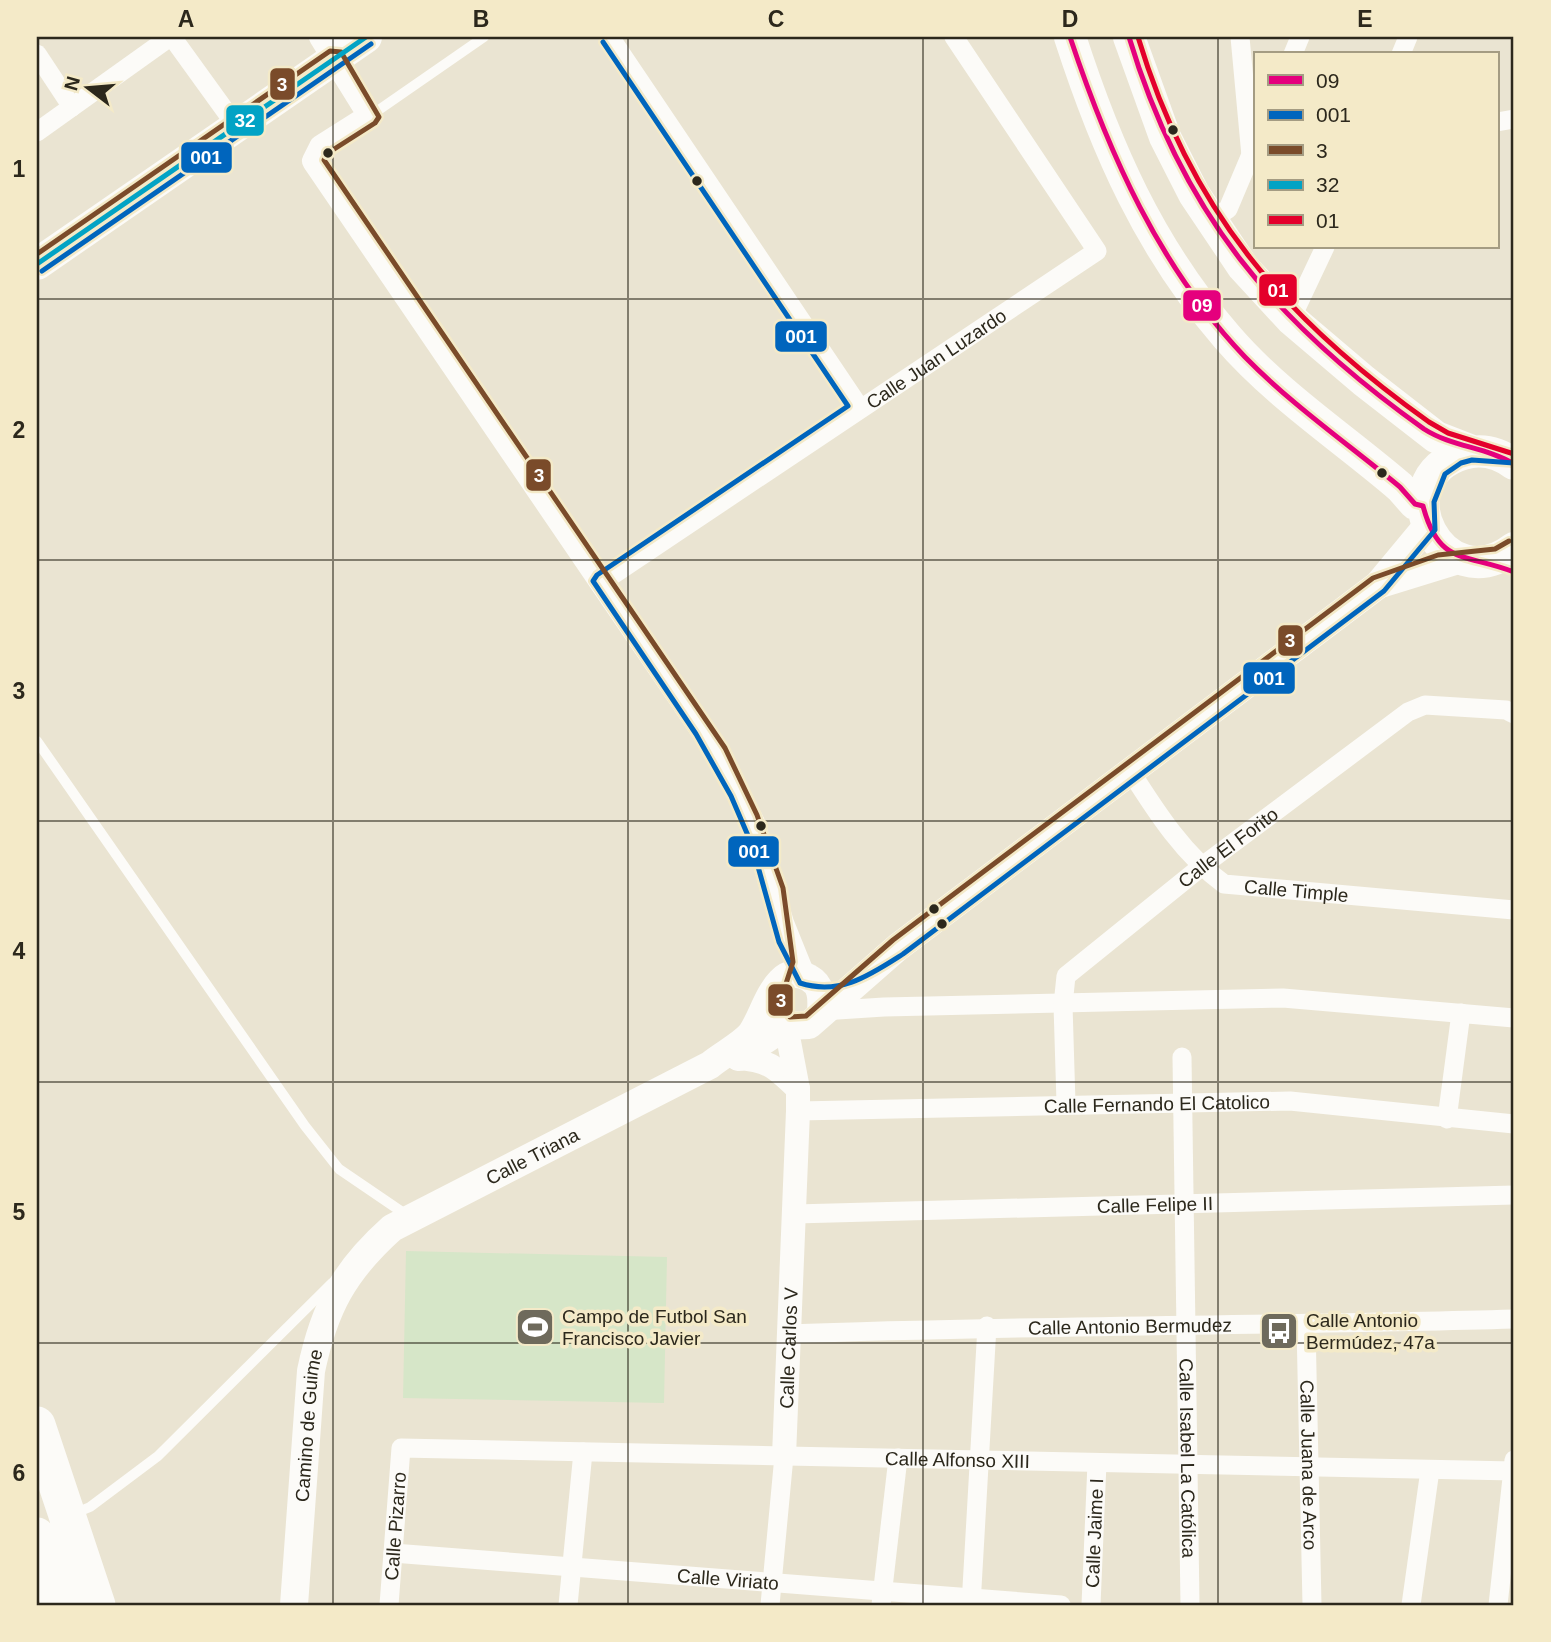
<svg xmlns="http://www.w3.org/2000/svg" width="1551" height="1642" font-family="Arial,sans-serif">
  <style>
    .green { fill: #d6e6c8 }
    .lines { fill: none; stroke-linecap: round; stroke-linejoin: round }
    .service { stroke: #fcfbf8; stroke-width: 10 }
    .minor { stroke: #fcfbf8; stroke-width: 19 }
    .tertiary { stroke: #fcfbf8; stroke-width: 24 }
    .secondary { stroke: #fcfbf8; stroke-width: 28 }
    .primary { stroke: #fcfbf8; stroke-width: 32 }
    .motorway { stroke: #fcfbf8; stroke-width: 37 }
    .bus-1-casing { stroke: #f4eac8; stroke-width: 10 }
    .bus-2-casing { stroke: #f4eac8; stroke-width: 10 }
    .bus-3-casing { stroke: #f4eac8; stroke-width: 10 }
    .bus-4-casing { stroke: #f4eac8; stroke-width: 10 }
    .bus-5-casing { stroke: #f4eac8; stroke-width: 10 }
    .bus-1 { stroke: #e5007d; stroke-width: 5 }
    .bus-2 { stroke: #0065bd; stroke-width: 5 }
    .bus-3 { stroke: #7a4b2a; stroke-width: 5 }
    .bus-4 { stroke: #02a3c5; stroke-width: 5 }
    .bus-5 { stroke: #e4002b; stroke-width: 5 }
    .grid { fill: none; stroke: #2c281c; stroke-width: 2; stroke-opacity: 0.55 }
    .bus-dot { fill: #2c281c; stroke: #f4eac8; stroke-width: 2.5 }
    .labels { text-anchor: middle; stroke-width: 7; stroke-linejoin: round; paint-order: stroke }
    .street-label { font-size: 19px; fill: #2c281c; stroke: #f4eac8 }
    .poi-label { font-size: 19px; fill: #2c281c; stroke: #f4eac8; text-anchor: start }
    .line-badge { stroke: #f4eac8; stroke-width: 2.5 }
    .badge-label { font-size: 19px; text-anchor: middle; font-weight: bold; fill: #fff }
    .neatline { fill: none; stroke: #2c281c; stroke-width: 2.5 }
    .grid-label { font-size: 23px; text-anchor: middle; font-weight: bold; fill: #2c281c }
  </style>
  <rect width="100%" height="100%" fill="#eae4d2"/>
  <path class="green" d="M406,1251l261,6 -3,146 -261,-5z"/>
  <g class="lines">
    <path class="service" d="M370,116l114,-79
      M37,741l268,385 34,43 69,47
      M73,1514l17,-7 68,-51 174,-173"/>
    <g class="minor">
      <path d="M172,37l65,90"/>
      <path d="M610,37l250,371"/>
      <path d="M1240,37l11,119"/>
      <path d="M37,54l35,53"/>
      <path d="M1293,54l7,-17"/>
      <path d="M1401,54l7,-17"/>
      <path d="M1497,122l17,-3"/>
      <path d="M37,132l133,-95"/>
      <path d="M1211,220l17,-11 27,-64"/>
      <path d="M1291,319l34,-72"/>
      <path id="s1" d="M602,582l495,-331 -143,-214"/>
      <path id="s2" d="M1131,772c26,41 53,83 93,112l290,26"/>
      <path d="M822,1011l62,-4 399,-9 231,20"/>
      <path id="s3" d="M1182,1057l8,548"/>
      <path id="s4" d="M1066,1103l-3,-98 3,-29 135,-109 207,-155 17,-7 81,5 8,4"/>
      <path id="s5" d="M798,1111l492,-10 224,23"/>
      <path d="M1447,1119l14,-106"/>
      <path id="s6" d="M795,1214l719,-19"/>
      <path id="s7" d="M1306,1325l6,280"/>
      <path id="s8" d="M787,1334c242,-9 485,-8 727,-15"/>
      <path id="s9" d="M393,1553l668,52"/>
      <path id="s10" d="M389,1605l12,-157 1113,23"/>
      <path d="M568,1605l15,-153"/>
      <path d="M770,1605l14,-149"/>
      <path d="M881,1605l17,-147"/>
      <path d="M971,1605l16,-279"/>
      <path id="s11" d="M1091,1605l6,-142"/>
      <path d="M1411,1605l19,-135"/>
      <path d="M1498,1605l16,-145"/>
    </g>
    <g class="tertiary">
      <path d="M321,37l49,79 -49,31 -7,14 403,591 36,71 29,100 21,52"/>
      <path d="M737,1058c32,2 38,9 61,31"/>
      <path id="s12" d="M784,1456l14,-345v-22l-12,-63"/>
    </g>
    <g class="secondary">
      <path d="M1380,584l81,-25"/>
      <path d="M739,1057l47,-31 23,-1 89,-78 480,-362 49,-59"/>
      <path id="s13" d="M294,1605l17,-234c13,-63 33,-100 81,-143l318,-163c12,-10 30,-19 40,-30 15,-18 25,-77 59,-57 13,7 13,20 12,34"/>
    </g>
    <path class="primary" d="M1070,37c36,111 79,210 157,300 50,58 116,101 173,150l15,17 8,2
      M1129,37l36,100 29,57 49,73 48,52 73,62 72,56 36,14
      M37,264l329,-227
      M1514,464c-15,-11 -32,-16 -51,-10 -83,26 -20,149 51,94"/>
    <path class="motorway" d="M37,1425l60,180
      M37,1536l23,69"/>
    <g class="bus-1-casing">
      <path id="bus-1" d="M1070,37c39,117 89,230 175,320 47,48 103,87 155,130l15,17 8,2
        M1129,37c53,177 146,286 295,392 28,18 62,18 90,35
        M1423,506c16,60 42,47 91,66"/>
    </g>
    <g class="bus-2-casing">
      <path id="bus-2" d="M603,42l245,364 -251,169 -4,6 103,153 35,62 21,49 27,97 21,41c40,13 70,-8 103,-29l481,-363 51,-61 -1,-28 11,-28 16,-11 11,-3 42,3
        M42,271l329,-227"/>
    </g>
    <g class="bus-3-casing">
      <path id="bus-3" d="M37,254l293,-203 11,1 38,65 -4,6 -47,30 -4,7 401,588 32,67 26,73 10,74 -13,40 10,15 16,-1 87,-76 480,-362 65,-23 57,-6 14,-8"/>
    </g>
    <g class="bus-4-casing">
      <path id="bus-4" d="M37,264l329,-227"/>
    </g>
    <g class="bus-5-casing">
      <path id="bus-5" d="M1138,37c52,173 145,281 291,385l19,11 66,21"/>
    </g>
    <use href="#bus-1" class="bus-1"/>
    <use href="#bus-2" class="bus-2"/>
    <use href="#bus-3" class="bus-3"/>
    <use href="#bus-4" class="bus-4"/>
    <use href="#bus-5" class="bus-5"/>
  </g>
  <path class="grid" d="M333,37v1568M628,37v1568M923,37v1568M1218,37v1568M37,299h1477M37,560h1477M37,821h1477M37,1082h1477M37,1343h1477"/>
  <defs>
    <g id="stadium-square" transform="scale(2.0125)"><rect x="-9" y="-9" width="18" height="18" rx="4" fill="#6e6a5c" stroke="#f4eac8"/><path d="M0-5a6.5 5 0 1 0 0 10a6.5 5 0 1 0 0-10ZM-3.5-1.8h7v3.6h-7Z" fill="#fff"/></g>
    <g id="bus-square" transform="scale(2.0125)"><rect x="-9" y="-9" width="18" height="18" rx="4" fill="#6e6a5c" stroke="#f4eac8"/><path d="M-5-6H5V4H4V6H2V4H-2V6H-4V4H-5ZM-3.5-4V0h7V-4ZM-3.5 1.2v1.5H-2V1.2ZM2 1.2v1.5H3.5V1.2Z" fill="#fff"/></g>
  </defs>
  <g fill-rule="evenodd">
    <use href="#stadium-square" x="535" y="1327"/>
    <use href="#bus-square" x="1279" y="1331"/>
  </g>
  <g class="bus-dot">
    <circle cx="1173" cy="130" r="6"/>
    <circle cx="328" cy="153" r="6"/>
    <circle cx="697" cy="181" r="6"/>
    <circle cx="1382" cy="473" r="6"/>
    <circle cx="761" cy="826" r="6"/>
    <circle cx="934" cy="909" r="6"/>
    <circle cx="942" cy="924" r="6"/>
  </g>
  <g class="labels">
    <g class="street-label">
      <text dy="7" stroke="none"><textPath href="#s1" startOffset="402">Calle Juan Luzardo</textPath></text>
      <text dy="7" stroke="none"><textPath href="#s4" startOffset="334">Calle El Forito</textPath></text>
      <text dy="7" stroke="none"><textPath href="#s2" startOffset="219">Calle Timple</textPath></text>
      <text dy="7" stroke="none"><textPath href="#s5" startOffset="359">Calle Fernando El Catolico</textPath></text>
      <text dy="7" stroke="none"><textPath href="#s13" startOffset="560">Calle Triana</textPath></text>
      <text dy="7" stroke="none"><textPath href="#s6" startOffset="360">Calle Felipe II</textPath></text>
      <text dy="7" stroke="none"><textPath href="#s8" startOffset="343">Calle Antonio Bermudez</textPath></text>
      <text dy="7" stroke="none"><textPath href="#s12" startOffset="108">Calle Carlos V</textPath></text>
      <text dy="7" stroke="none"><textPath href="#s13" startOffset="180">Camino de Guime</textPath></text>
      <text dy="7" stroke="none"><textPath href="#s3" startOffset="401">Calle Isabel La Católica</textPath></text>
      <text dy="7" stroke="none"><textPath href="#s10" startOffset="714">Calle Alfonso XIII</textPath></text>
      <text dy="7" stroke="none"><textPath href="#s7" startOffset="140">Calle Juana de Arco</textPath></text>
      <text dy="7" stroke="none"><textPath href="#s10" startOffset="79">Calle Pizarro</textPath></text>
      <text dy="7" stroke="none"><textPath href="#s11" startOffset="72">Calle Jaime I</textPath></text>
      <text dy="7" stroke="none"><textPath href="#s9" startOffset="336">Calle Viriato</textPath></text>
    </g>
    <g class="poi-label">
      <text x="562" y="1323">Campo de Futbol San<tspan x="562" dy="22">Francisco Javier</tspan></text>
      <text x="1306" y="1327">Calle Antonio<tspan x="1306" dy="22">Bermúdez, 47a</tspan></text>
    </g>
  </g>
  <g class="line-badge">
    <rect x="269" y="67" width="27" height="34" rx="7" fill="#7a4b2a"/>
    <rect x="225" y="104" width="40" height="33" rx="7" fill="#02a3c5"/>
    <rect x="180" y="141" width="53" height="33" rx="7" fill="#0065bd"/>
    <rect x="1258" y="273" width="40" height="34" rx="7" fill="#e4002b"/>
    <rect x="1182" y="289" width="40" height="33" rx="7" fill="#e5007d"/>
    <rect x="774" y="320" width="54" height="33" rx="7" fill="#0065bd"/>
    <rect x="525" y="458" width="27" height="34" rx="7" fill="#7a4b2a"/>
    <rect x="1277" y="624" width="27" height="33" rx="7" fill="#7a4b2a"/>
    <rect x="1242" y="661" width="54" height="34" rx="7" fill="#0065bd"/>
    <rect x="727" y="835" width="53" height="33" rx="7" fill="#0065bd"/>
    <rect x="767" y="983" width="27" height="34" rx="7" fill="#7a4b2a"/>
  </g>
  <g class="badge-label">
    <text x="282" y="91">3</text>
    <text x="245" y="127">32</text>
    <text x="206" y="164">001</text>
    <text x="1278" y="297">01</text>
    <text x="1202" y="312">09</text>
    <text x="801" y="343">001</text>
    <text x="539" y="482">3</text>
    <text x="1290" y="647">3</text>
    <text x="1269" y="685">001</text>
    <text x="754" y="858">001</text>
    <text x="781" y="1007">3</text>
  </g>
  <rect width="1551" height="1642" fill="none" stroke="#f4eac8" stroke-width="77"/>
  <rect x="1254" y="52" width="245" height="196" fill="#f4eac8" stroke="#a49c83" stroke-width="2"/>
  <rect x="1268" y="75" width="35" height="10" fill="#e5007d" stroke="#a49c83" stroke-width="2"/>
  <text x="1316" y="88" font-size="21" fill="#2c281c">09</text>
  <rect x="1268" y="110" width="35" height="10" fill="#0065bd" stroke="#a49c83" stroke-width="2"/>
  <text x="1316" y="122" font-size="21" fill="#2c281c">001</text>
  <rect x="1268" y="145" width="35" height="10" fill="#7a4b2a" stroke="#a49c83" stroke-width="2"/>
  <text x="1316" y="158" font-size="21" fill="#2c281c">3</text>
  <rect x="1268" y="180" width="35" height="10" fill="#02a3c5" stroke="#a49c83" stroke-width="2"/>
  <text x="1316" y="192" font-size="21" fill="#2c281c">32</text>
  <rect x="1268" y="215" width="35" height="10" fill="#e4002b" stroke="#a49c83" stroke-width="2"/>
  <text x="1316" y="228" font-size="21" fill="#2c281c">01</text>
  <g transform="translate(88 88) rotate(286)" stroke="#f4eac8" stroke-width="5" paint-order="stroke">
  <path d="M0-5L12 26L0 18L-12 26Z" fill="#2c281c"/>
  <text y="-10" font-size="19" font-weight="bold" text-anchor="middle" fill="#2c281c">N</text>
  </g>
  <rect x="38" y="38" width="1474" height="1566" class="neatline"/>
  <g class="grid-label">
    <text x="186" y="27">A</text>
    <text x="481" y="27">B</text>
    <text x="776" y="27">C</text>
    <text x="1070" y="27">D</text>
    <text x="1365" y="27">E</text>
    <text x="19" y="177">1</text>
    <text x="19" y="438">2</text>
    <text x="19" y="699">3</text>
    <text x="19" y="959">4</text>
    <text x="19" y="1220">5</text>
    <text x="19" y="1481">6</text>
  </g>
</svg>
